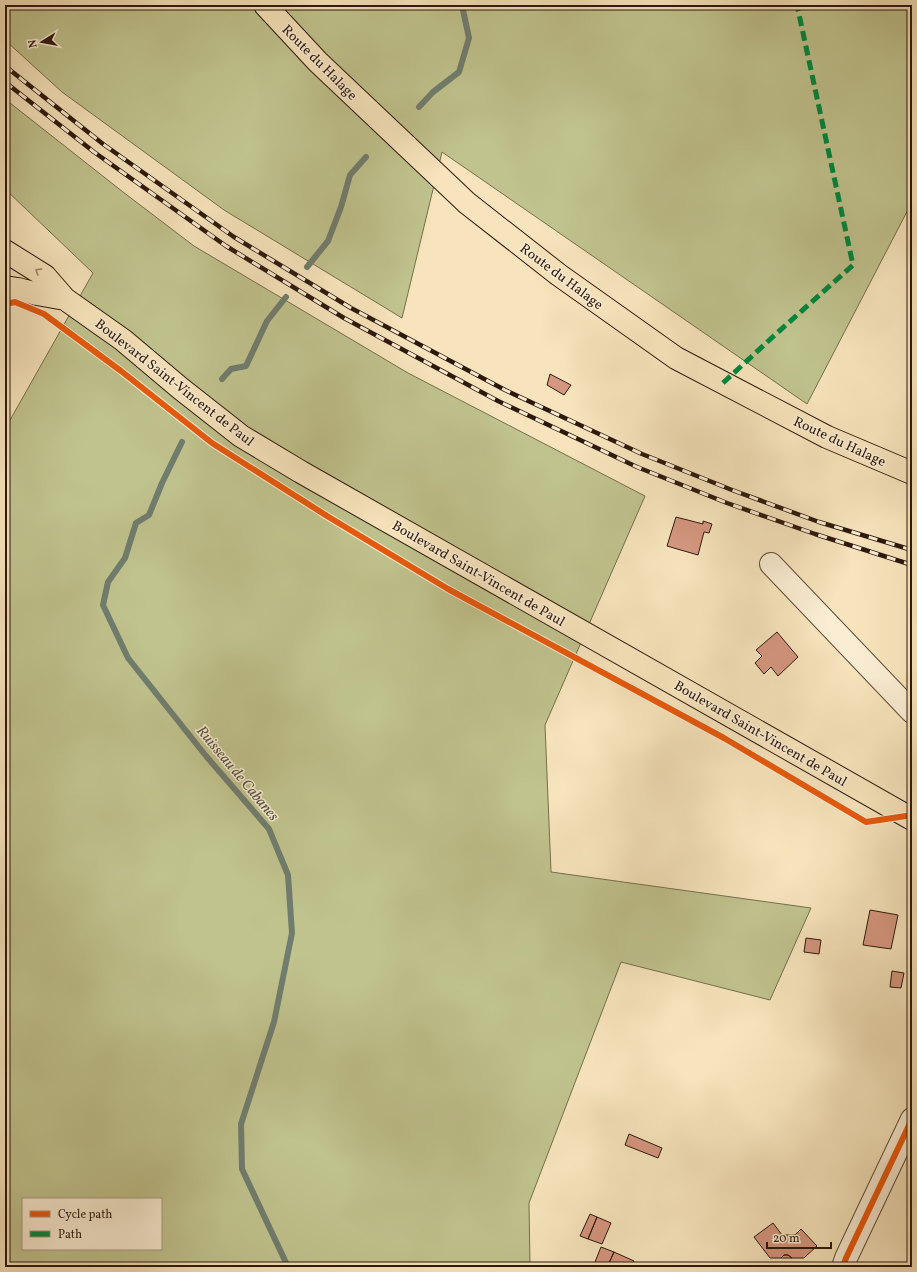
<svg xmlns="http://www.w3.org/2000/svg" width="917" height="1272" font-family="Vollkorn,serif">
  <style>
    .green { fill: #c0c38e; stroke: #766e4c; fill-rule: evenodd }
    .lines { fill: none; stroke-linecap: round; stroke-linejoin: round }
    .stream { stroke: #707d6e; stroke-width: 6 }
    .building { fill: #d59780; stroke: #2d190b }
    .minor-casing { stroke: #604c37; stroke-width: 24 }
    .major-casing { stroke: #2d190b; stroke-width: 24 }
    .minor { stroke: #faedd3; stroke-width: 22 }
    .major { stroke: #f7e4bc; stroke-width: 22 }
    .rail-casing { stroke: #2d190b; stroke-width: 4.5 }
    .rail { stroke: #faedd3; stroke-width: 3; stroke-dasharray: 9; stroke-linecap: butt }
    .quiet { stroke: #00873e; stroke-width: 5; stroke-dasharray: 10 5; stroke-linecap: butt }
    .cycleway-casing { stroke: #faedd3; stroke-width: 8 }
    .cycleway { stroke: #e8590c; stroke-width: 6 }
    .oneway { stroke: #9c896c }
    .labels { text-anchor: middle; stroke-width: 3; stroke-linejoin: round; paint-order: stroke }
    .street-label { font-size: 14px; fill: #2d190b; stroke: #faedd3 }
    .water-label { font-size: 15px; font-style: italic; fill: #545345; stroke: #faedd3 }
  </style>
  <rect width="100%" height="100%" fill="#f7e4bc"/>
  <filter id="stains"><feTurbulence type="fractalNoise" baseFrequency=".005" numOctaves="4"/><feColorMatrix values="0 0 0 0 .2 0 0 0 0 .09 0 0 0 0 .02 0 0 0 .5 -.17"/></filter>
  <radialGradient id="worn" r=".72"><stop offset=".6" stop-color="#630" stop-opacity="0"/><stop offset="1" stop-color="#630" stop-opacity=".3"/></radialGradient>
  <path class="green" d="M5,5h907v197l-105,202 -365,-252 -40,166 -178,-108 -162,-118 -57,-52z
    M5,99l118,93 71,54 214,127 237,123 -100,229 6,147 260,36 -41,92 -149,-38 -92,241 1,64h-525v-838l88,-156 -88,-84zM23,1199h138v50h-138z"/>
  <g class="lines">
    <path class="stream" d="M419,107l14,-15 26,-20 10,-34 -6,-28 -2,-5
      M307,267l21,-26 13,-34 9,-32 16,-18
      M222,379l9,-10 15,-3 21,-45 19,-24
      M182,442l-20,41 -13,32 -13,8 -11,35 -17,24 -5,23 25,53 78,98 63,73 19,46 4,58 -18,89 -33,102 1,45 46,98"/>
  </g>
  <path class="building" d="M550,374l21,11 -7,10 -17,-10z
    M676,517l27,7v-3l9,3 -3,9 -5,-1 -6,23 -31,-9z
    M777,632l21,25 -20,19 -7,-9 -7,7 -9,-11 7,-7 -6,-6z
    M870,910l28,5 -7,34 -28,-4z
    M806,938l15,2 -2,14 -15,-2z
    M892,971l12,2 -3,15 -11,-1z
    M629,1134l33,14 -4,10 -33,-13z
    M590,1214l7,3 -9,22 -8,-3z
    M597,1217l14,6 -9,21 -14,-5z
    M773,1223l9,12h13l6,-6 16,17 -13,12h-12l-4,-3h-4l-3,3h-11l-16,-21z
    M601,1247l13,5 -5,11 11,4h-27z
    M614,1252l20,9 -2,6h-12l-11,-4z
    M784,1255h4l4,3h-11z
    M912,1256v11h-5z
    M557,1263l10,4h-12z"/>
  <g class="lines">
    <g class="minor-casing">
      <path id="minor" d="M771,564l141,148
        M843,1267l3,-9 66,-139"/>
    </g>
    <g class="major-casing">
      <path id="major" d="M265,5l53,57 149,141 92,72 117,83 151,79 85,36
        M5,251l40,25 20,23 58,41 57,48 61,48 60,36 611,347
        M5,287l13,2 19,5 28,5"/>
    </g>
    <use href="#minor" class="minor"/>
    <use href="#major" class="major"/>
    <g class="rail-casing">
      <path id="rail" d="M5,66l98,78 131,93 117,71 154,82 137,64 90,36 87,32 93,28
        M5,82l89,70 132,94 118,72 154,83 139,66 90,36 88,31 97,31"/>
    </g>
    <use href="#rail" class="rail"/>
    <path class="quiet" d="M723,383l54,-50 76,-68 -56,-260"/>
    <g class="cycleway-casing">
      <path id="cycleway" d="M5,304l10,-2 29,12 77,57 91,72 115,73 121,73 276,149 142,84 40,-6
        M843,1267l3,-9 66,-139"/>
    </g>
    <use href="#cycleway" class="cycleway"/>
  </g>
  <defs><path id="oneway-chevron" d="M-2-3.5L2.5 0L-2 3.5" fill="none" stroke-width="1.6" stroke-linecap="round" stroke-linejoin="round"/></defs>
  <use class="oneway" href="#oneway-chevron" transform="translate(38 271) rotate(-148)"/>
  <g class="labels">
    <g class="street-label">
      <text transform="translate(320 62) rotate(45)" y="5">Route du Halage</text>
      <text transform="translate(562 276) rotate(37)" y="5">Route du Halage</text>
      <text transform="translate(175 382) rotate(38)" y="5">Boulevard Saint-Vincent de Paul</text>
      <text transform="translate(840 441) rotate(25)" y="5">Route du Halage</text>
      <text transform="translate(479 573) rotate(30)" y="5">Boulevard Saint-Vincent de Paul</text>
      <text transform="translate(761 733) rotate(30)" y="5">Boulevard Saint-Vincent de Paul</text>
    </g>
    <g class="water-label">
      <text transform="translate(238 773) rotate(50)" y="5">Ruisseau de Cabanes</text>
    </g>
  </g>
  <rect width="917" height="1272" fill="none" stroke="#f7e4bc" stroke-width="20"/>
  <rect x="6" y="6" width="905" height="1260" fill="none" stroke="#2d190b" stroke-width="2"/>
  <rect x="10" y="10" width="897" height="1252" fill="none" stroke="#2d190b"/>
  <rect x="22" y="1198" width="140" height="52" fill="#faedd3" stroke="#a89883"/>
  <rect x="30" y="1211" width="20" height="6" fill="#e8590c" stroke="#a89883"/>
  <text x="58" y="1218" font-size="12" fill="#2d190b">Cycle path</text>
  <rect x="30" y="1231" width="20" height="6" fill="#00873e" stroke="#a89883"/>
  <text x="58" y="1238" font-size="12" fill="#2d190b">Path</text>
  <g transform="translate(42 42) rotate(259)" stroke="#faedd3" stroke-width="3" paint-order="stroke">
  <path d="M0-3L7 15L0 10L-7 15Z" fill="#2d190b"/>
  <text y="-6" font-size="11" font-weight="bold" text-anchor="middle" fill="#2d190b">N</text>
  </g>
  <path d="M767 1242v6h64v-6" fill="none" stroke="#2d190b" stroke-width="2"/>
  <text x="773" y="1242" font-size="12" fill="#2d190b" stroke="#faedd3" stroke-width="3" paint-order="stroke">20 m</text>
  <rect width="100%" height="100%" filter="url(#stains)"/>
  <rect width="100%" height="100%" fill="url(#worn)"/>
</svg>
